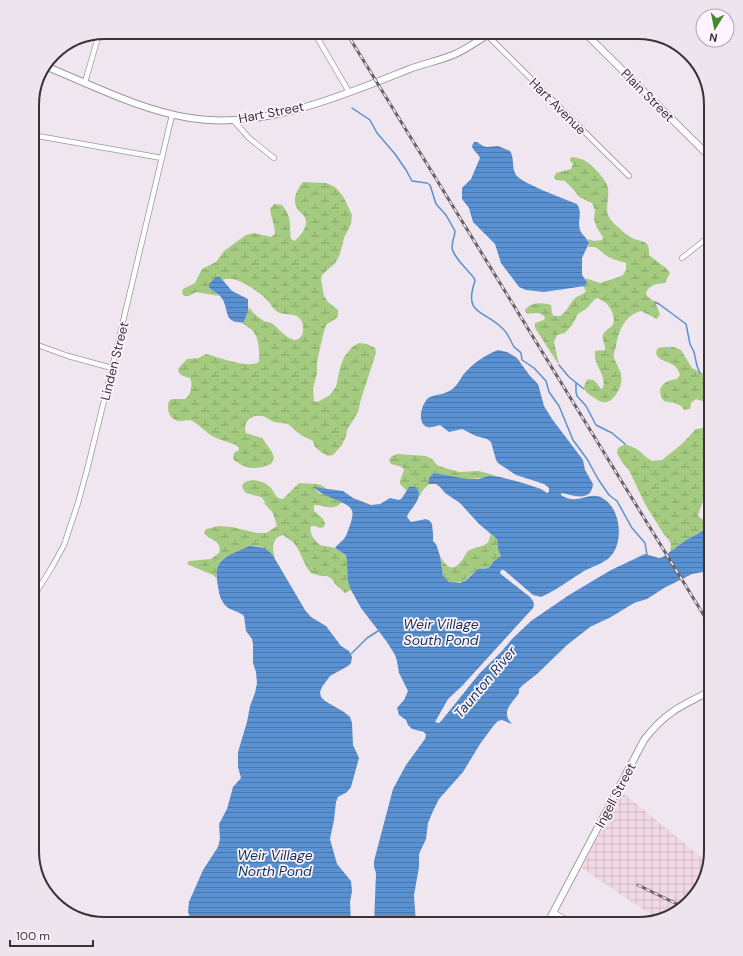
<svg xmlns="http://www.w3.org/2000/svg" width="743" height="956" font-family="'DM Sans',sans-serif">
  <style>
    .industrial { fill: url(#industrial-grid) }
    .wetland { fill: url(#wetland-marsh) }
    .water { fill: url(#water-rules) }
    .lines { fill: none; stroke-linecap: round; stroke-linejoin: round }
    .stream { stroke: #5991d2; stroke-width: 1.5 }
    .street-casing { stroke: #a096a0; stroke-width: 6 }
    .secondary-casing { stroke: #a096a0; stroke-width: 8 }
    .street { stroke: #fff; stroke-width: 4.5 }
    .secondary { stroke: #fff; stroke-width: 6 }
    .rail-casing { stroke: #696369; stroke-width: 3 }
    .rail { stroke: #fef3fe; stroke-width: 1.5; stroke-dasharray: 4.5; stroke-linecap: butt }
    .labels { text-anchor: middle; stroke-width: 3.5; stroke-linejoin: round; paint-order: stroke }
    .street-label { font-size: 13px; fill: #373337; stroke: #fef3fe }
    .water-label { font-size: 14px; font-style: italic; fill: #0d355f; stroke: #fef3fe }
    .rim { fill: none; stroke: #373337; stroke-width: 2 }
  </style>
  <defs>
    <pattern id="industrial-grid" width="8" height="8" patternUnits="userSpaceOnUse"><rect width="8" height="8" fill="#f1d8e2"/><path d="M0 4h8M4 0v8" fill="none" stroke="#cfbac2"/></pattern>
    <pattern id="wetland-marsh" width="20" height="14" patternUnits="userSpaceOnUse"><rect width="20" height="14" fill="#a4cb7f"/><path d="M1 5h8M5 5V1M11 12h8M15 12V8" fill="none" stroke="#86a569"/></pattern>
    <pattern id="water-rules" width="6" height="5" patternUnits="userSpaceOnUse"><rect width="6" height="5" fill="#5991d2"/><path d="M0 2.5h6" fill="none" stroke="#4a77ab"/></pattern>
  </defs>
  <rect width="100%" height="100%" fill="#f0e6f0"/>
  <path class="industrial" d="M622,792l86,71 -7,24 -23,25 -22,6 -74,-50z"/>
  <path class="wetland" d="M573,157c4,1 10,2 14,5 6,4 20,18 21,26 2,18 -8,24 10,39 4,4 9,8 14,11 11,5 18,1 17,17l18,14 3,4 -5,10c-9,1 -15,1 -19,10l1,3 8,6 5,12 -3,5 -16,-8c-17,5 -22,19 -25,35 -1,4 -3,8 -2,12 1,4 4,7 5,11 3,5 3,12 1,18 -6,13 -13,21 -27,10 -5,-3 -8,-5 -9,-11l3,-6c8,-2 10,4 14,9l2,-1c4,-14 -10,-22 -8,-37l10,-1c1,-6 -4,-10 -2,-15 2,-5 6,-6 9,-9 5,-7 -1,-18 -6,-23 -3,-2 -6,-4 -9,-5l-3,2 -7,8 -9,6 -6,11 -7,8 -8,2 -3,7 5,23 -24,-37v-5l9,-3 1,-3c-6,-7 -13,-2 -19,-4l-1,-3c5,-8 18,-8 26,-5l1,8 2,3h6c8,-5 9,-12 15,-18 4,-3 8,-3 11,-7l-3,-5h2l2,-4 -2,-4 15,5 19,-6 4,-2 3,-5v-7c-4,-2 -10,-2 -15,-5 -6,-2 -10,-8 -16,-11h-7l1,-4 -1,-4 6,2 8,-1 1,-3 -6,-9 -3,-9 1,-9 -3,-7 -13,-6 -5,-7 -9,-9 -8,-1 -3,-2 2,-5 15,-4 2,-5 -3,-3v-3z
    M303,182l23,1 9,4 8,9 9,19 -1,9 -7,14 -4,16 -4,8 -14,13 -1,5 3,16 4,6 10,8v7l-12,8 -3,10 -6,27v11l-4,16 1,12 3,1 12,-6 7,-9 4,-19 4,-11 8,-10 7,-4 8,1 8,4 1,5 -15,46 -3,13 -11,18 -1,6 -4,9 -9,10 -5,1 -7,-4 -6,-5 -2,-6 -12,-6 -13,-11 -14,-2 -11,-6h-8l-6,3 -3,4 -1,6 1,4 16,5 3,4 7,10 2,6 -3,6c-16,6 -25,6 -38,-5l1,-6 5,-3 -1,-4c-8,-4 -16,-5 -24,-9 -8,-4 -13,-11 -20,-15 -5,-3 -8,-1 -13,-1 -11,0 -15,-11 -12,-20l3,-2h13c6,-5 8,-14 5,-21l-7,-2 -4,-3 -1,-4 9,-10 12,-1 7,-4c12,3 42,15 53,8 0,-4 0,-8 0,-13 -2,-16 -5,-19 -19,-27h4l4,-11 1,-4c4,6 9,11 15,14 3,1 6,1 9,3 6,5 22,25 29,11 2,-4 1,-12 -1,-15 -4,-8 -18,-4 -25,-9 -3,-3 -5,-6 -8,-10 -9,-9 -32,-27 -45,-21l-3,-3 -8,13 7,6 -23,-4 -7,4h-4l-3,-2 1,-5 12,-6 7,-14 14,-7 8,-11 22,-16 8,-2 17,4 4,-3c0,-9 -4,-16 -5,-25l4,-5 8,1c11,14 7,19 9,34l4,2c6,-6 15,-16 9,-25 -1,-2 -3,-3 -5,-5 -8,-10 -3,-20 4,-29z
    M664,347h10l7,3 11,18 12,6 4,4 3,5v23l-6,-4 -9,-3 -5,4 -1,6 -6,1c-4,-8 -11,-7 -20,-9 -10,-13 1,-21 13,-22l3,-4c-4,-17 -22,-10 -24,-23l2,-4z
    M702,428h9v64c-7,6 -11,15 -13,24l4,3 9,2v1l-10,10 -15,8 -16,12 1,-8 -2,-4 -6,-7 -18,-29 -16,-34 -7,-8 -5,-9 1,-5 7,-4 12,5 9,8 6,4 10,-1 20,-16 14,-15z
    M397,454l29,2 6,3 5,6 11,4 12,3 19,-1 21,6c-11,-1 -21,2 -32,2 -11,0 -23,-5 -34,-5l-5,4 -1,6h1l-6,6 -4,7v-5l-10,-5 -2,4 -7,-7v-3l4,-11 -2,-3 -11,-3 -2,-4 3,-4z
    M252,480c7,1 13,2 18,7 5,5 5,12 13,12l16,-16 17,1 5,1 6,4 -13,-1 5,5 10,3 13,6c-9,10 -17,3 -28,3v6l9,8 2,4 -1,4 -4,1 -5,-2h-4c-2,8 3,14 9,19l15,3 11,7c3,11 2,23 5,35l-6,3 -10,-9 -3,-5 -5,-3h-6l-10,-3 -4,-5 -9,-19 -4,-6 -11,-8c-12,3 -11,14 -8,24 -11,-19 -24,-13 -40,-6 -4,2 -11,4 -14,8 -4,5 -4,11 -5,17l-3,-3 -24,-10 -2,-2 2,-2 22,-2 8,-6c4,-13 -9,-12 -15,-20l2,-4 13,-3 13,1 25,6h9l11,-7 -4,-13 -8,-9 -1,-4 -3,-3 -15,-4 -3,-4 -1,-4 3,-3z
    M490,534l7,5 1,10 3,5 -1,4c-6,2 -8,5 -11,10h-6l-9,4 -11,10 -10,1 -8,-3 -2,-4 -3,-20c7,12 13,17 23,3 2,-3 3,-7 7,-9 9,-5 20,-2 20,-16z"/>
  <path class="water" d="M474,142h3l6,4 4,1 11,-1 12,5c5,8 1,16 6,24 5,8 49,24 61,29 6,9 0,17 3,26 2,5 7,8 9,13l-7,15v17l5,7 -2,4 -41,6 -18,-2 -7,-3 -18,-24 -6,-19 -22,-22 -4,-14 -7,-9v-11l9,-9 9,-21c-2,-5 -7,-7 -8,-12z
    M216,277h4l12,14 16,8v12l-4,11c-20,2 -15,-10 -21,-22 -3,-6 -10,-8 -14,-13v-3z
    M498,350l9,2 10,6 13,18 8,8 6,22 8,13 31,41 2,10 8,14c-2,20 -22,10 -32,9v2c17,12 29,-6 43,4 17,11 20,44 6,58 -5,6 -22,11 -29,16 -13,8 -26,18 -40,24l-8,-2 -29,-25h-3l-1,3 2,2 28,22c3,4 5,6 3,11l-71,78 -14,13 -13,23 4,1 3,-3 37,-46 23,-23 10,-12 19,-18 38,-26 42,-25 34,-16 14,4 4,-1 23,-17 15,-8 10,-10v47l-8,3 -11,2 -28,14 -17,11 -13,4 -23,14 -21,10 -23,18 -30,29 -14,11 -4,4v4c-7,10 -19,19 -7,31l-10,-4 -4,1 -4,4 -14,19 -17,28 -24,27 -6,12 -5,12 -2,16 -7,15v13l-5,28 2,29h-42l2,-51 -2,-6v-6l19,-72 13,-24 19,-26 1,-4 -2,-3 -12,-3 -4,-4 -2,-5 -7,-5 -2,-7 7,-8 4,-9 -9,-18 -2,-12 -2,-6 -8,-13 -26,-34 -10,-18 -3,-9 -1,-20 -1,-6 -11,-7c3,-4 6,-6 9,-9 3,-4 4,-9 6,-14 6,-17 1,-18 -13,-25 -9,-3 -17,-7 -24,-13l30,4 10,7 18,7 9,-1 10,-6 9,2 3,-2 7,-11c4,-1 7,0 9,3 4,8 -6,18 -10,24l-1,3 4,5 15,-3 4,2 2,3 1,10v7l3,3 4,12 3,20 6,6 11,1 5,-2 13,-12 11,-1 4,-6 8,-6 -3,-7 -1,-10 -18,-15 -19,-21 -15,-10 -5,-6 -4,-3h-8l1,-6 5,-5 33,6h11l11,-3 11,1 23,6 18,6 6,4 2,-1v-4l-5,-4 -28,-9 -18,-12 -2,-3 -5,-18 -4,-3 -11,-3 -14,-7 -13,3 -9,-7c-4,1 -9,3 -13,2 -11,-5 -5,-23 1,-29 7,-4 16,-3 23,-8 6,-4 8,-9 12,-15 9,-11 22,-20 35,-25z
    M250,546l15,2 7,6 33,56 6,7 15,9 15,20 8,5 3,6 -1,6 -3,3 -18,10 -8,11 -2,5 1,5 4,4 19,11 6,5 2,6 1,22 6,13 -8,29 -4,5 -9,5 -2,5 -2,18 -4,19 7,25 14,17 1,10 -2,11 1,22h-158l-5,-12 1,-10 14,-32 15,-23 2,-8 -1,-15 8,-15 6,-22 8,-9 -3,-11v-15l9,-30 3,-16 5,-13 2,-10 -1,-11 -3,-9v-19l-1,-5 -6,-8 -2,-15c-5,-5 -13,-5 -18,-10 -6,-6 -7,-13 -8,-20 -4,-20 0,-26 18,-34 5,-2 9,-4 14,-6z"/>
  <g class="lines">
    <path class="stream" d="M352,108l18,12 7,13 18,21 11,16 6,11 15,2 3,2 6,19 10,11 9,16c0,5 -3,10 -3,16 0,9 16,23 22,31l1,3c-12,34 9,29 27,47 6,5 8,12 12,19 2,2 5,3 7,6l1,7 12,8 12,13 3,11 10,14 14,34 14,19 11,20 11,16 8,6 15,27 13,15 2,12
      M655,302l4,2 27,20 4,20 4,8 3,14 3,7
      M559,365l10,12 15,12
      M576,383v9l1,4 9,10 10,19 16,8 13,11
      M351,654l16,-16 11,-7"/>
    <g class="street-casing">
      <path id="street" d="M314,32l35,60
        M487,35l142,141
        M85,82l14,-48
        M233,120l16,18 25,20
        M32,135l130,23
        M682,258l29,-23
        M32,298c4,-14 7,-26 0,-40
        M32,343l36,13 44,12
        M32,599l20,-32 12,-22 14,-42 9,-33 25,-102 60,-253
        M553,912l21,12"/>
    </g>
    <g class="secondary-casing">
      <path id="secondary" d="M584,32l127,126
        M45,66c47,19 95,44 145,52 71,12 152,-22 217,-48 15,-6 31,-9 46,-15 14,-6 26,-15 39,-23
        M547,924l97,-184c20,-27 38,-35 67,-49"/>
    </g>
    <use href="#street" class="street"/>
    <use href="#secondary" class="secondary"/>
    <g class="rail-casing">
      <path id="rail" d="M346,32l365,595
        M638,885l45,22"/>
    </g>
    <use href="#rail" class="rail"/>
  </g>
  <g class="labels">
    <g class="street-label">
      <text transform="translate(648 95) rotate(45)" y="5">Plain Street</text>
      <text transform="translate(558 106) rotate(45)" y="5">Hart Avenue</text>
      <text transform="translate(271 112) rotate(-11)" y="5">Hart Street</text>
      <text transform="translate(114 361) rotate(-76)" y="5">Linden Street</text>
      <text transform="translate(615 795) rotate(-62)" y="5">Ingell Street</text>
    </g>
    <g class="water-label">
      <text x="441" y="629">Weir Village<tspan x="441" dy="16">South Pond</tspan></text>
      <text transform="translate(485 682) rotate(-50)" y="5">Taunton River</text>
      <text x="275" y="860">Weir Village<tspan x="275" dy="16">North Pond</tspan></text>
    </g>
  </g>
  <path d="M0 0H743V956H0ZM105 39H638A66 66 0 0 1 704 105V851A66 66 0 0 1 638 917H105A66 66 0 0 1 39 851V105A66 66 0 0 1 105 39Z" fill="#eee4ee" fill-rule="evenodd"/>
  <path class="rim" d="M105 39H638A66 66 0 0 1 704 105V851A66 66 0 0 1 638 917H105A66 66 0 0 1 39 851V105A66 66 0 0 1 105 39Z"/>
  <g transform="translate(715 28) rotate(190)"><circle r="19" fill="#fef3fe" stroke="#aea6ae"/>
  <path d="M0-3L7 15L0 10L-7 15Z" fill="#478a2e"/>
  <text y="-6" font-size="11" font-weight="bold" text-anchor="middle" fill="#373337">N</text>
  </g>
  <path d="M10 940v6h83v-6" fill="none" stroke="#373337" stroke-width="2"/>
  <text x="16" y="940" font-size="12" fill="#373337" stroke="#fef3fe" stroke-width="3" paint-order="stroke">100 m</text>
</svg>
